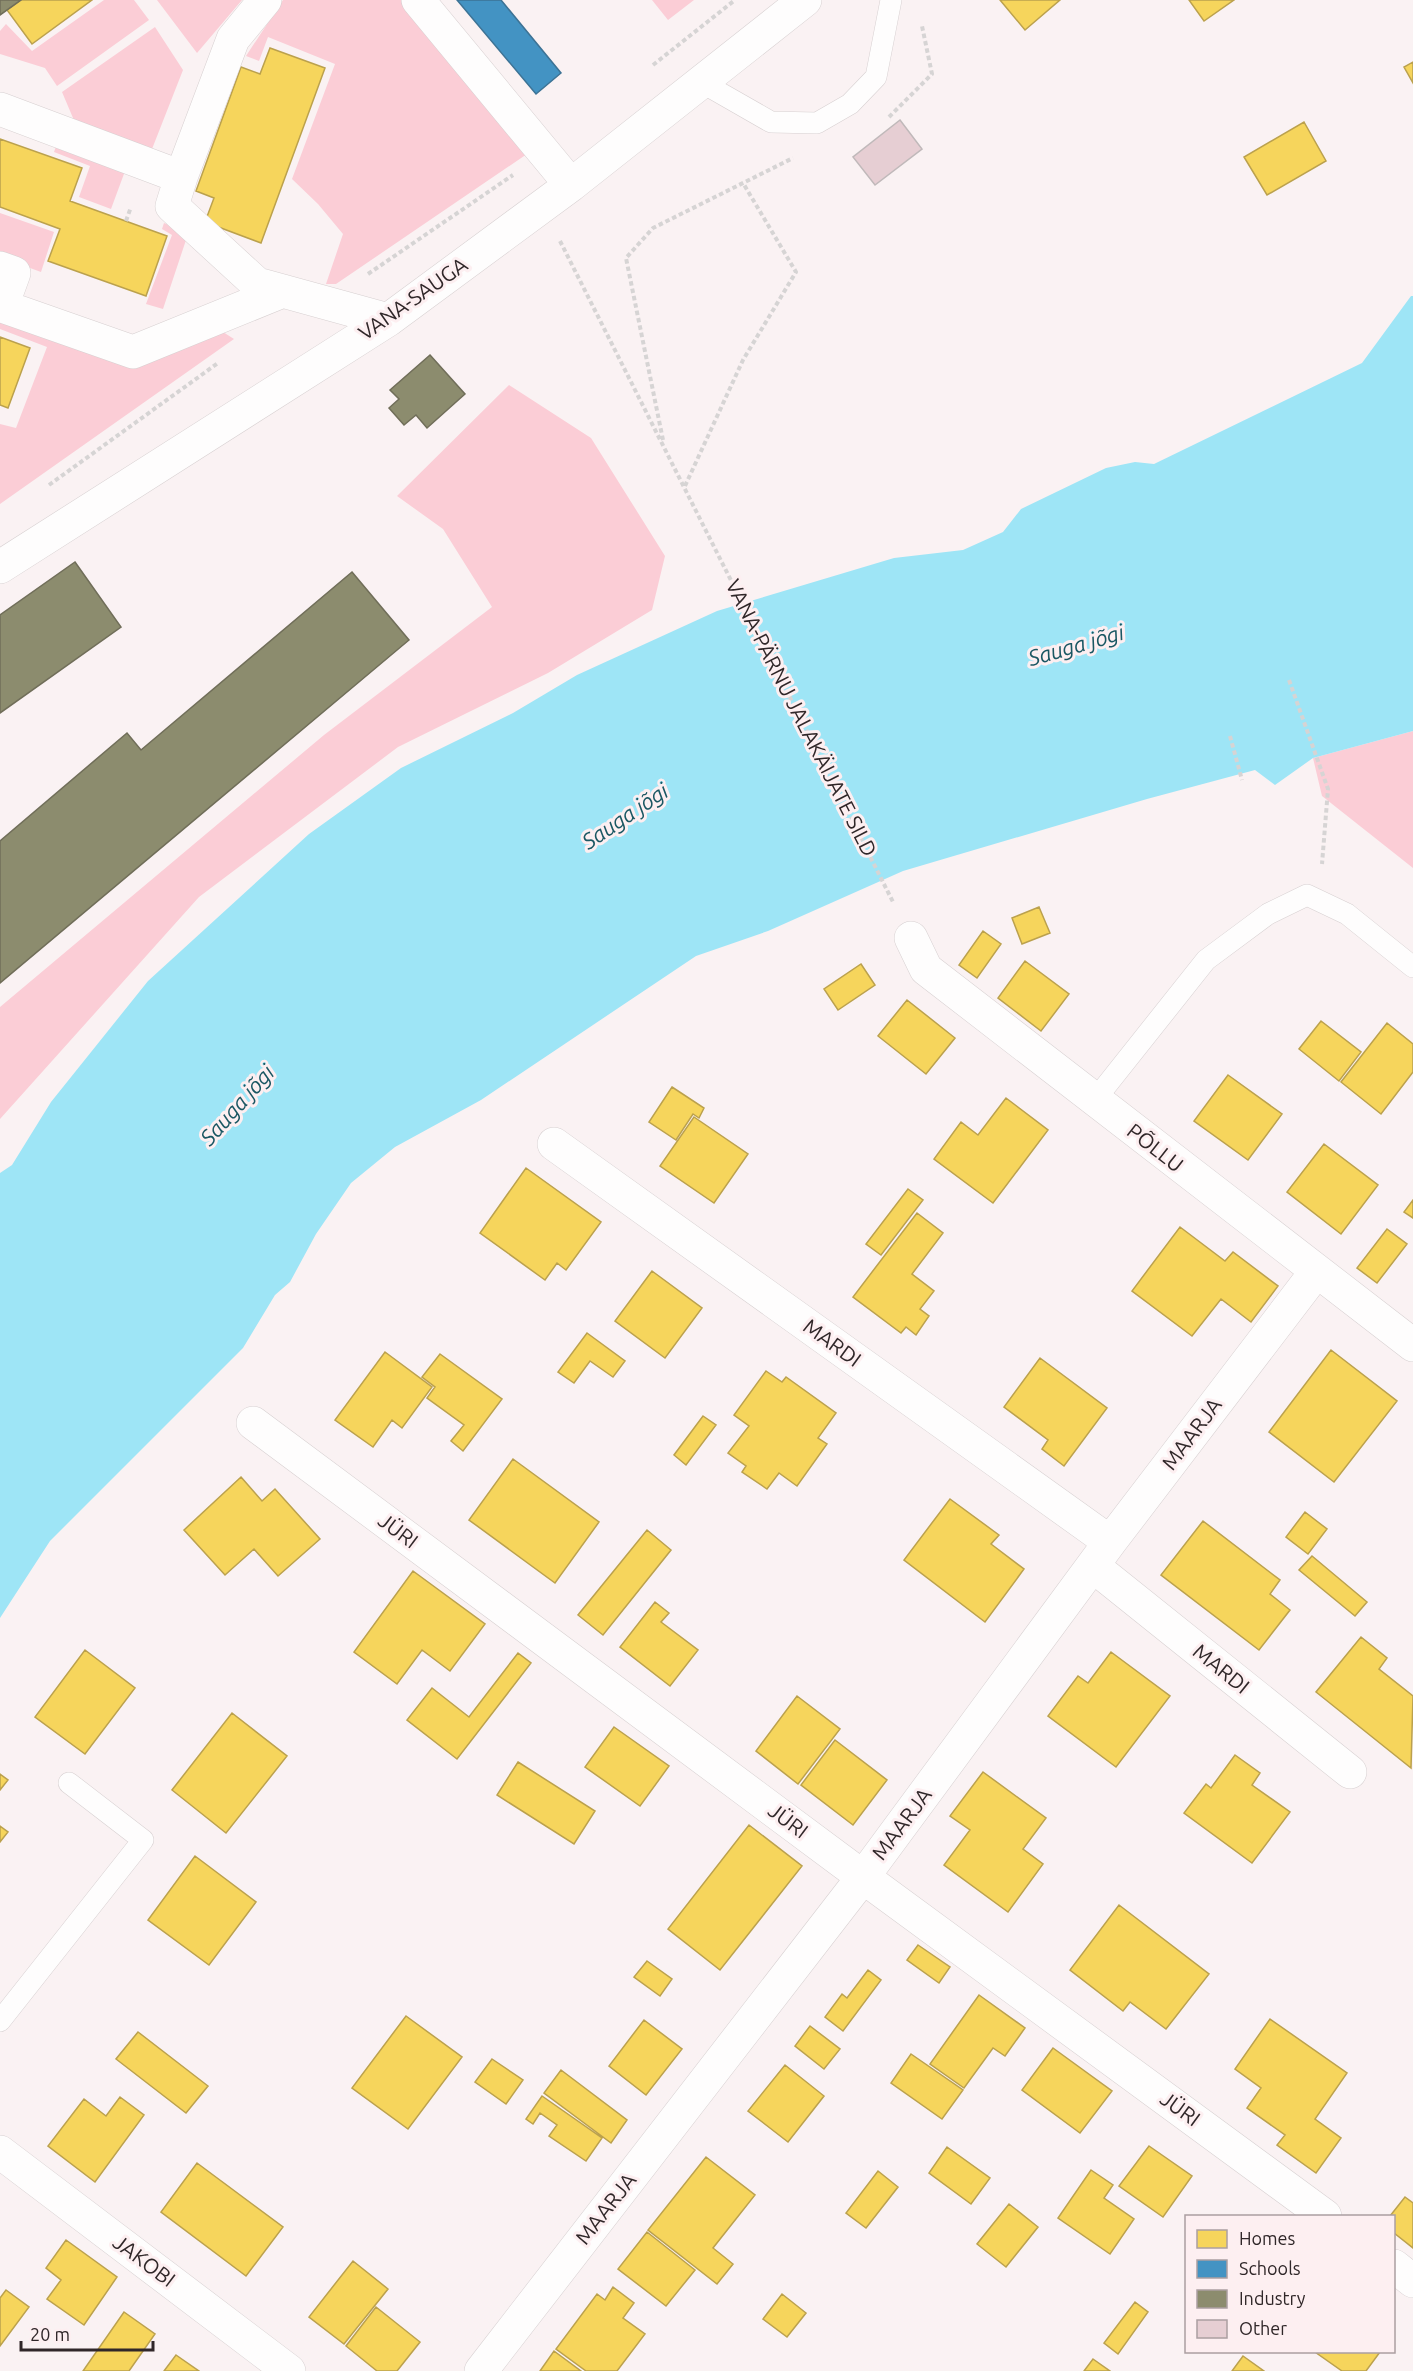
<svg xmlns="http://www.w3.org/2000/svg" width="1413" height="2371" font-family="Ubuntu,sans-serif">
  <style>
    .green { fill: #fbcdd6 }
    .water { fill: #9ee5f6 }
    .homes { fill: #f6d55c; stroke: #bba14d; stroke-width: 1.5 }
    .schools { fill: #4393c3; stroke: #3d7395; stroke-width: 1.5 }
    .industry { fill: #8c8c6e; stroke: #706e59; stroke-width: 1.5 }
    .building { fill: #e6ced3; stroke: #c0b9ba; stroke-width: 1.5 }
    .lines { fill: none; stroke-linecap: round; stroke-linejoin: round }
    .service-casing { stroke: #d7d0d1; stroke-width: 22 }
    .minor-casing { stroke: #d7d0d1; stroke-width: 34 }
    .path { stroke: #d6d4d4; stroke-width: 4; stroke-dasharray: 4.5 3; stroke-linecap: butt }
    .service { stroke: #fefdfd; stroke-width: 21 }
    .minor { stroke: #fefdfd; stroke-width: 33 }
    .labels { text-anchor: middle; stroke-width: 6; stroke-linejoin: round; paint-order: stroke }
    .street-label { font-size: 21px; fill: #302729; stroke: #fdeff1 }
    .water-label { font-size: 22px; font-style: italic; fill: #1a5763; stroke: #fdeff1 }
  </style>
  <rect width="100%" height="100%" fill="#faf2f3"/>
  <path class="green" d="M104,0h30l15,20 -92,66 -12,-18 -45,-14v-23l6,-7 26,27z
    M157,0h85l-45,53z
    M283,0h119l125,154 -191,130h-10l17,-50 -25,-30 -26,-25 43,-115 -67,-27 -9,24 -13,-5z
    M652,0h42l-26,20z
    M155,27l28,43 -31,79 -76,-24 -14,-33z
    M59,138l69,25 -17,46 -32,-12 11,-31 -36,-14z
    M0,213l54,19 -13,40 -41,-15z
    M164,223l17,7 5,10 -23,69 -17,-5 26,-69 -10,-6z
    M0,321l128,41 95,-30 11,7 -234,165v-80l16,4 31,-81 -47,-18z
    M509,385l82,53 74,118 -13,54 -104,63 -150,74 -199,150 -199,222v-112l324,-272 168,-128 -49,-78 -46,-33z
    M1413,731v137l-91,-72 -9,-38z"/>
  <path class="water" d="M1411,296h2v435l-100,27 -38,27 -20,-15 -108,29 -244,72 -135,60 -72,25 -215,144 -86,47 -44,36 -35,51 -26,48 -15,13 -32,53 -193,193 -50,77v-445l12,-8 39,-63 97,-121 161,-147 92,-66 112,-55 64,-38 140,-64 177,-53 69,-8 40,-18 18,-23 85,-41 29,-6 19,2 208,-101z"/>
  <path class="homes" d="M21,0h71l-60,44 -25,-34z
    M1000,0h60l-35,30z
    M1189,0h45l-30,21z
    M270,48l55,20 -64,175 -56,-21 9,-24 -18,-7 45,-124 19,7z
    M1413,62v21l-9,-16z
    M1304,122l22,39 -59,34 -23,-38z
    M0,139l82,29 -12,33 97,35 -21,60 -98,-35 12,-32 -60,-22z
    M0,337l30,11 -22,60 -8,-3z
    M1039,907l11,26 -28,11 -10,-26z
    M983,931l18,13 -24,34 -18,-13z
    M1025,961l44,33 -28,37 -43,-33z
    M861,964l14,21 -37,25 -14,-21z
    M907,1000l48,38 -29,36 -48,-38z
    M1321,1021l40,31 -22,29 -40,-32z
    M1387,1023l26,21v28l-32,42 -40,-32z
    M1228,1075l54,39 -34,46 -54,-39z
    M672,1087l32,21 -5,10 -6,-4 -17,26 -27,-18z
    M1006,1098l42,32 -55,73 -59,-44 27,-37 17,13z
    M694,1117l54,37 -34,49 -54,-37z
    M1324,1144l54,41 -37,49 -54,-42z
    M526,1168l75,54 -35,48 -9,-7 -12,17 -65,-47z
    M908,1189l15,11 -42,55 -15,-11z
    M1413,1200v18l-9,-6z
    M917,1213l26,20 -31,41 22,17 -14,18 9,7 -13,19 -10,-8 -5,6 -48,-36z
    M1180,1227l45,34 8,-9 45,34 -27,36 -30,-23 -29,37 -60,-45z
    M1387,1229l20,15 -30,39 -20,-15z
    M652,1271l50,37 -37,50 -50,-37z
    M587,1333l38,28 -12,16 -23,-16 -16,22 -16,-11z
    M1331,1350l66,51 -63,81 -65,-50z
    M385,1352l47,35 -30,41 -10,-8 -19,27 -38,-27z
    M440,1354l62,45 -39,52 -12,-10 13,-16 -37,-27 8,-11 -13,-10z
    M1040,1358l67,50 -43,58 -22,-17 6,-9 -44,-33z
    M766,1371l16,11 4,-5 50,36 -18,25 9,6 -30,42 -18,-13 -12,16 -25,-17 4,-6 -18,-13 21,-27 -15,-11z
    M703,1416l13,9 -30,40 -12,-10z
    M513,1459l86,63 -44,61 -86,-63z
    M241,1477l21,24 13,-12 45,50 -42,37 -24,-27 -29,26 -41,-45z
    M950,1499l49,36 -8,9 33,25 -39,53 -81,-62z
    M1305,1512l22,17 -19,25 -22,-17z
    M1203,1521l77,59 -10,14 20,16 -31,40 -98,-75z
    M647,1530l24,20 -68,85 -25,-20z
    M1312,1556l55,46 -12,14 -56,-46z
    M413,1571l72,53 -35,47 -28,-21 -25,34 -43,-32z
    M655,1602l14,11 -8,9 37,28 -28,36 -50,-39z
    M1361,1637l26,21 -8,11 34,27 -2,72 -95,-76z
    M85,1650l50,38 -50,66 -50,-37z
    M1111,1652l59,44 -54,71 -68,-51 30,-40 10,7z
    M518,1653l13,10 -74,96 -50,-39 25,-32 37,29z
    M797,1696l43,33 -42,55 -42,-33z
    M232,1713l55,43 -61,77 -54,-43z
    M614,1727l55,39 -29,40 -55,-39z
    M835,1740l52,40 -34,45 -52,-40z
    M1235,1755l25,18 -8,12 38,27 -38,51 -68,-50 22,-29 5,4z
    M518,1762l77,49 -21,33 -77,-49z
    M983,1772l63,46 -23,31 20,15 -35,48 -64,-47 26,-35 -20,-14z
    M0,1774l8,6 -8,10z
    M749,1825l53,41 -82,104 -52,-41z
    M0,1826l8,6 -8,10z
    M195,1856l61,46 -47,63 -61,-45z
    M1119,1905l90,69 -43,55 -36,-27 -7,9 -53,-41z
    M918,1945l32,22 -11,16 -32,-23z
    M647,1961l25,18 -12,17 -26,-19z
    M868,1970l13,10 -38,51 -18,-14 17,-23 5,4z
    M979,1995l46,33 -20,28 -12,-8 -29,40 -34,-24z
    M406,2016l56,41 -54,72 -56,-41z
    M1270,2019l77,54 -32,46 26,19 -25,35 -39,-28 8,-10 -38,-27 14,-20 -26,-19z
    M644,2020l38,29 -36,46 -37,-29z
    M810,2026l30,23 -16,20 -29,-23z
    M138,2032l70,54 -22,27 -70,-54z
    M1053,2048l59,43 -32,42 -58,-43z
    M911,2054l52,36 -21,29 -51,-36z
    M492,2059l31,21 -17,24 -31,-22z
    M785,2065l39,31 -36,46 -40,-31z
    M561,2070l66,50 -16,23 -67,-50z
    M542,2096l60,42 -16,23 -37,-25 8,-11 -17,-12 -7,11 -7,-5z
    M120,2097l24,18 -49,67 -47,-36 36,-47 22,17z
    M1149,2146l43,30 -29,41 -44,-31z
    M947,2147l43,31 -19,26 -42,-31z
    M706,2157l49,38 -42,53 20,16 -16,20 -69,-54z
    M197,2163l86,64 -37,49 -85,-64z
    M1091,2170l22,15 -9,13 30,21 -24,35 -52,-36z
    M878,2171l20,16 -32,41 -20,-15z
    M1405,2197l8,6v45l-19,-15v-17h-4z
    M1009,2204l29,23 -32,40 -29,-23z
    M647,2232l48,38 -29,36 -48,-37z
    M66,2240l51,37 -33,48 -37,-26 14,-19 -15,-12z
    M353,2261l35,28 -44,55 -35,-27z
    M613,2287l21,16 -11,15 22,16 -28,37h-31l-30,-22 41,-55 8,6z
    M6,2290l23,17 -29,39v-48z
    M782,2294l24,19 -19,24 -24,-18z
    M1135,2302l13,10 -30,42 -14,-11z
    M376,2307l44,35 -23,29h-20l-31,-25z
    M124,2312l31,22 -26,37h-46z
    M554,2351l27,20h-41z
    M1315,2352h65l-14,19h-24z
    M176,2355l23,16h-35z
    M1243,2356l21,15h-32z
    M1093,2359l17,12h-26z"/>
  <path class="schools" d="M457,0h44l60,73 -25,21z"/>
  <path class="industry" d="M0,0h21l-21,15z
    M430,355l35,39 -38,34 -11,-13 -12,10 -15,-17 10,-9 -9,-9z
    M75,562l46,65 -121,86v-98z
    M352,572l57,68 -409,343v-142l127,-108 14,17z"/>
  <path class="building" d="M900,120l22,29 -47,36 -22,-28z"/>
  <g class="lines">
    <g class="service-casing">
      <path id="service" d="M701,82l70,40 46,1 33,-19 26,-27 15,-77
        M1094,1101l112,-141 62,-46 39,-19 40,19 66,53
        M0,2021l143,-181 -74,-57"/>
    </g>
    <g class="minor-casing">
      <path id="minor" d="M418,0l153,185
        M0,109l181,68 52,-138 32,-39
        M181,177l-9,29 85,78 131,36
        M0,268l14,5 -12,33 131,46 150,-61
        M0,567l388,-247 183,-135 234,-185
        M911,938l15,31 487,376
        M554,1144l556,398
        M253,1423l610,454 462,339
        M1093,1566l257,206
        M0,2152l289,219
        M1394,2266l19,15
        M481,2371l382,-494 247,-335 206,-270"/>
    </g>
    <path class="path" d="M653,65l82,-65
      M889,117l43,-43 -10,-48
      M126,221l5,-14
      M560,241l334,663
      M368,274l145,-99
      M663,440l-37,-182 27,-30 140,-70
      M49,485l169,-122
      M685,486l58,-126 53,-88 -53,-89
      M1289,680l39,109 -6,75
      M1230,736l12,44"/>
    <use href="#service" class="service"/>
    <use href="#minor" class="minor"/>
  </g>
  <g class="labels">
    <g class="street-label">
      <text transform="translate(413 299) rotate(-35)" y="7">VANA-SAUGA</text>
      <text transform="translate(801 718) rotate(63)" y="7">VANA-PÄRNU JALAKÄIJATE SILD</text>
      <text transform="translate(1155 1148) rotate(38)" y="7">PÕLLU</text>
      <text transform="translate(832 1343) rotate(36)" y="7">MARDI</text>
      <text transform="translate(1192 1434) rotate(-53)" y="7">MAARJA</text>
      <text transform="translate(398 1531) rotate(37)" y="7">JÜRI</text>
      <text transform="translate(1221 1669) rotate(39)" y="7">MARDI</text>
      <text transform="translate(788 1821) rotate(37)" y="7">JÜRI</text>
      <text transform="translate(902 1824) rotate(-53)" y="7">MAARJA</text>
      <text transform="translate(1180 2109) rotate(36)" y="7">JÜRI</text>
      <text transform="translate(606 2209) rotate(-52)" y="7">MAARJA</text>
      <text transform="translate(144 2261) rotate(37)" y="7">JAKOBI</text>
    </g>
    <g class="water-label">
      <text transform="translate(1076 645) rotate(-16)" y="8">Sauga jõgi</text>
      <text transform="translate(625 816) rotate(-34)" y="8">Sauga jõgi</text>
      <text transform="translate(237 1105) rotate(-48)" y="8">Sauga jõgi</text>
    </g>
  </g>
  <rect x="1185" y="2215" width="210" height="138" fill="#fdeff1" stroke="#ab9fa1" stroke-width="1.5"/>
  <rect x="1197" y="2230" width="30" height="18" fill="#f6d55c" stroke="#ab9fa1" stroke-width="1.5"/>
  <text x="1239" y="2245" font-size="18" fill="#302729">Homes</text>
  <rect x="1197" y="2260" width="30" height="18" fill="#4393c3" stroke="#ab9fa1" stroke-width="1.5"/>
  <text x="1239" y="2275" font-size="18" fill="#302729">Schools</text>
  <rect x="1197" y="2290" width="30" height="18" fill="#8c8c6e" stroke="#ab9fa1" stroke-width="1.5"/>
  <text x="1239" y="2305" font-size="18" fill="#302729">Industry</text>
  <rect x="1197" y="2320" width="30" height="18" fill="#e6ced3" stroke="#ab9fa1" stroke-width="1.5"/>
  <text x="1239" y="2335" font-size="18" fill="#302729">Other</text>
  <path d="M21 2341v9h132v-9" fill="none" stroke="#302729" stroke-width="3"/>
  <text x="30" y="2341" font-size="18" fill="#302729" stroke="#fdeff1" stroke-width="4.5" paint-order="stroke">20 m</text>
</svg>
